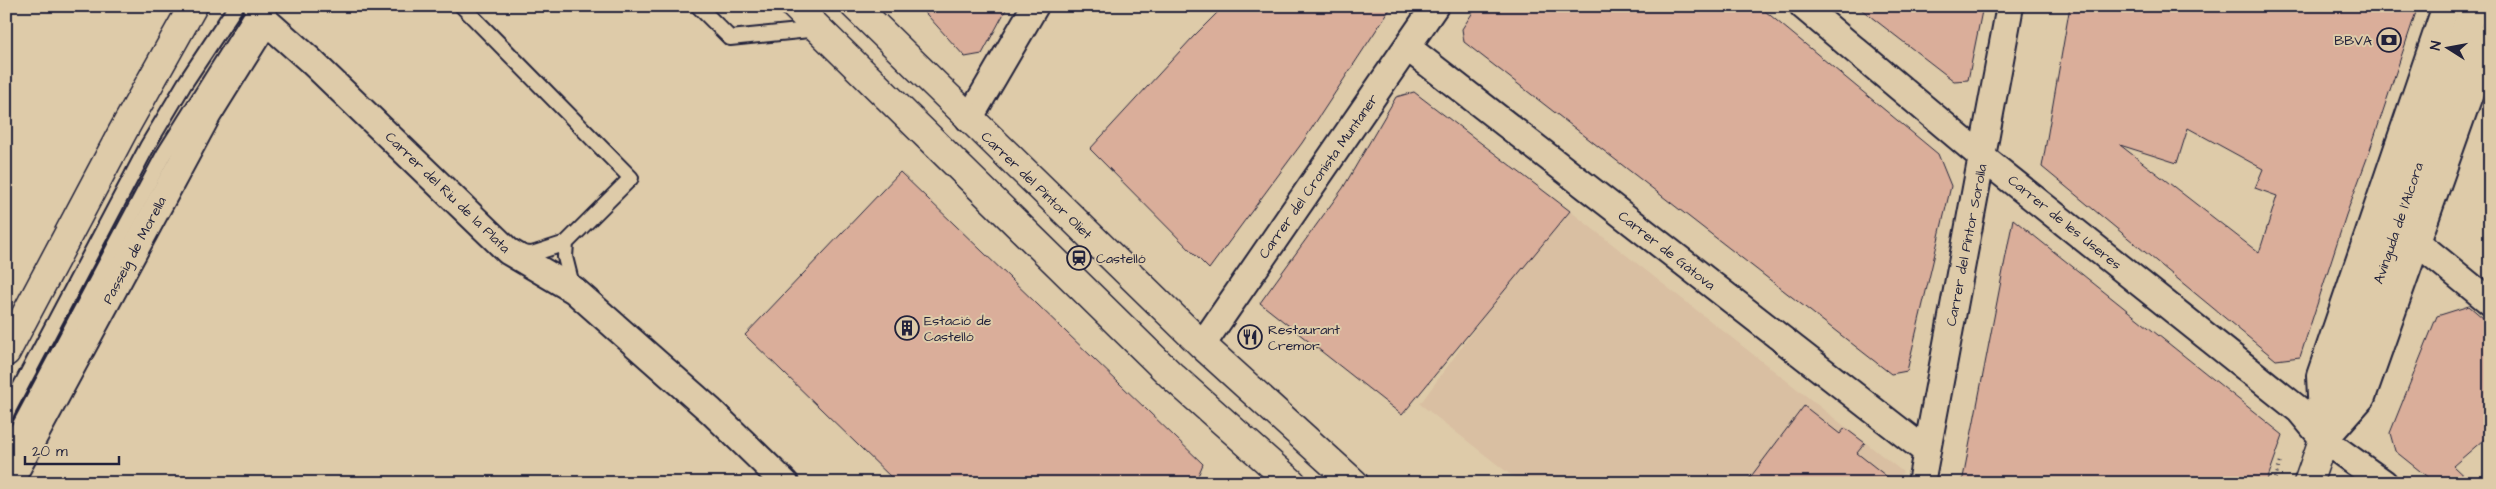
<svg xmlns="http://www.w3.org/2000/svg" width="2496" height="489" font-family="'Architects Daughter',sans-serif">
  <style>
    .built { fill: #d9bfa2 }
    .building { fill: #daae9a; stroke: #22223b; fill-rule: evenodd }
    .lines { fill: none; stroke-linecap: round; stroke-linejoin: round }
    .lane-casing { stroke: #22223b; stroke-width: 18 }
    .street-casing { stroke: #22223b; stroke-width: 30 }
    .secondary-casing { stroke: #22223b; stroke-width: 31 }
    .path { stroke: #22223b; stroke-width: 3; stroke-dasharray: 1 4; stroke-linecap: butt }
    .lane { stroke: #decba9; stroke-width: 14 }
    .street { stroke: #decba9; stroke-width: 26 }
    .secondary { stroke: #decba9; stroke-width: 28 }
    .labels { text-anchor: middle; stroke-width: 4; stroke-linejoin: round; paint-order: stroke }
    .poi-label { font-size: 14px; fill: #22223b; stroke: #decba9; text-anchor: start }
    .street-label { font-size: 14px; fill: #22223b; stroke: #decba9 }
  </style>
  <rect width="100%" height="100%" fill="#decba9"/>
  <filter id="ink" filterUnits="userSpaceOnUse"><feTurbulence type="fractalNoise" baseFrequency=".02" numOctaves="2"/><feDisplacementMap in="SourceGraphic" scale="10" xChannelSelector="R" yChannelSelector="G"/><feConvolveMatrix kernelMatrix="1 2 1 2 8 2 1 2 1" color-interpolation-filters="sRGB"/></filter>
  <g filter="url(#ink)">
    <path class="built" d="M1570,211l333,261 -8,11h-374l-101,-79 75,-103z"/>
    <path class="building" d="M919,6h89l-26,48 -17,3z
      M1224,6h168l-90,137 -93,126 -119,-120 103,-112z
      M1477,6h282l179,148 13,32 -44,185 -16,3 -427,-332 -2,-13z
      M1857,6h126l-15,74 -14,1z
      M2070,6h348l-49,147 -23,62 -46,142 -24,3 -234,-193zM2188,128l75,41 -8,19 22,8 -18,57 -139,-108 57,18z
      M1414,92l156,119 -168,204 -142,-112 83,-115 53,-91z
      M900,172l303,292 -8,19h-298l-152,-148z
      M2013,219l270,216 -17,48h-304z
      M2469,306l21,18v110l-37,32 18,17h-36l-40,-32 -5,-18 47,-117z
      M1804,406l36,28 5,-6 20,15 -8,10 38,30h-149z"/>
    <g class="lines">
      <g class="lane-casing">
        <path id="lane" d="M462,6l169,172 -65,65 -34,11 -14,-1
          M698,6l32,32 89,-9
          M566,243l-1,14 8,32
          M6,414l142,-269 37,-62 51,-77
          M6,451l158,-297 93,-148"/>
      </g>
      <g class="street-casing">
        <path id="street" d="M257,6l9,15 44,39 198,191 66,39 137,121 74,72
          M1803,6l179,151 317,253 25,30 60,43
          M1407,47l520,405
          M969,119l66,-113
          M2418,243l72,59
          M1202,345l233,-339
          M2323,437l-3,-61 126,-370
          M2324,440l38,-43 128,-361
          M9,483l199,-369 58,-93
          M1921,483l89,-477"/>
      </g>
      <g class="secondary-casing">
        <path id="secondary" d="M795,6l376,369 121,108
          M855,6l347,339 152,138
          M6,352l117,-221 70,-125
          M2308,483l166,-477"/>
      </g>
      <path class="path" d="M2274,483l7,-23"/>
      <use href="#lane" class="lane"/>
      <use href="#street" class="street"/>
      <use href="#secondary" class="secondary"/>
    </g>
  </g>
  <defs>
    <g id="bank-ring" transform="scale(1.25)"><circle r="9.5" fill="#decba9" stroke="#22223b" stroke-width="1.5"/><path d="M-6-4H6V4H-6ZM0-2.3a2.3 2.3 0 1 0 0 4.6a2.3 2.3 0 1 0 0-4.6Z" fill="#22223b"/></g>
    <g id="station-ring" transform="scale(1.25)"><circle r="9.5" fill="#decba9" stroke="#22223b" stroke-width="1.5"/><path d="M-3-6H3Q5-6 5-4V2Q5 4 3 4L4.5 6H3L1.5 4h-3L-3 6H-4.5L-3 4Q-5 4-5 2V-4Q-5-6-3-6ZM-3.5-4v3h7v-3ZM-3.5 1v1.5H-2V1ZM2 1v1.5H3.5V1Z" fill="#22223b"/></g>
    <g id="building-ring" transform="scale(1.25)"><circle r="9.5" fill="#decba9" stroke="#22223b" stroke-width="1.5"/><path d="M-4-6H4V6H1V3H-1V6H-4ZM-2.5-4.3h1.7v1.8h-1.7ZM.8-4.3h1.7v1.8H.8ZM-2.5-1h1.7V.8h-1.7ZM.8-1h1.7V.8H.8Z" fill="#22223b"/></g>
    <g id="restaurant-ring" transform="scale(1.25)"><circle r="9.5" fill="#decba9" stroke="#22223b" stroke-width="1.5"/><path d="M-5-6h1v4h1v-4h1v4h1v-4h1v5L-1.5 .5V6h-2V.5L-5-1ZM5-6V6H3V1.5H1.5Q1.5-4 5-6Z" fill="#22223b"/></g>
  </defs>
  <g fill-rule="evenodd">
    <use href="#bank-ring" x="2389" y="40"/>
    <use href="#station-ring" x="1079" y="258"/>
    <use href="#building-ring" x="907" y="328"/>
    <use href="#restaurant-ring" x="1250" y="337"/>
  </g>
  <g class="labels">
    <g class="poi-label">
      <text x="2372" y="45" text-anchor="end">BBVA</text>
      <text x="1096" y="263">Castelló</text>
      <text x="924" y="325">Estació de<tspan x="924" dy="16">Castelló</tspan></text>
      <text x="1268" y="334">Restaurant<tspan x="1268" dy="16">Cremor</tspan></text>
    </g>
    <g class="street-label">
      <text transform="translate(1318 176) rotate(-55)" y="5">Carrer del Cronista Muntaner</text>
      <text transform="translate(1037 185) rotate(44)" y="5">Carrer del Pintor Oliet</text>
      <text transform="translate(448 192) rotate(44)" y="5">Carrer del Riu de la Plata</text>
      <text transform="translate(2065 222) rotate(39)" y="5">Carrer de les Useres</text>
      <text transform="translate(2398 223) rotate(-71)" y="5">Avinguda de l'Alcora</text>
      <text transform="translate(1966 245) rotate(-79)" y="5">Carrer del Pintor Sorolla</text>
      <text transform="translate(134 250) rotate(-62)" y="5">Passeig de Morella</text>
      <text transform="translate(1667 250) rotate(38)" y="5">Carrer de Gàtova</text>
    </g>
  </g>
  <rect width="2496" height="489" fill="none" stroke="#decba9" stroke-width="25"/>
  <rect x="12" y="12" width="2471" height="464" fill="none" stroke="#22223b" stroke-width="2" filter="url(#ink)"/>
  <g transform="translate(2448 48) rotate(281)" stroke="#decba9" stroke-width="4" paint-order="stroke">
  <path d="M0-4L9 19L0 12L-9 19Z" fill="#22223b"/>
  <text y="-8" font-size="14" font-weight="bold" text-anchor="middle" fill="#22223b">N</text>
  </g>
  <path d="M25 456v8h94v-8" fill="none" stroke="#22223b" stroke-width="2.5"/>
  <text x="32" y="456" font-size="15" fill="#22223b" stroke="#decba9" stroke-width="4" paint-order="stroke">20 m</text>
</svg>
